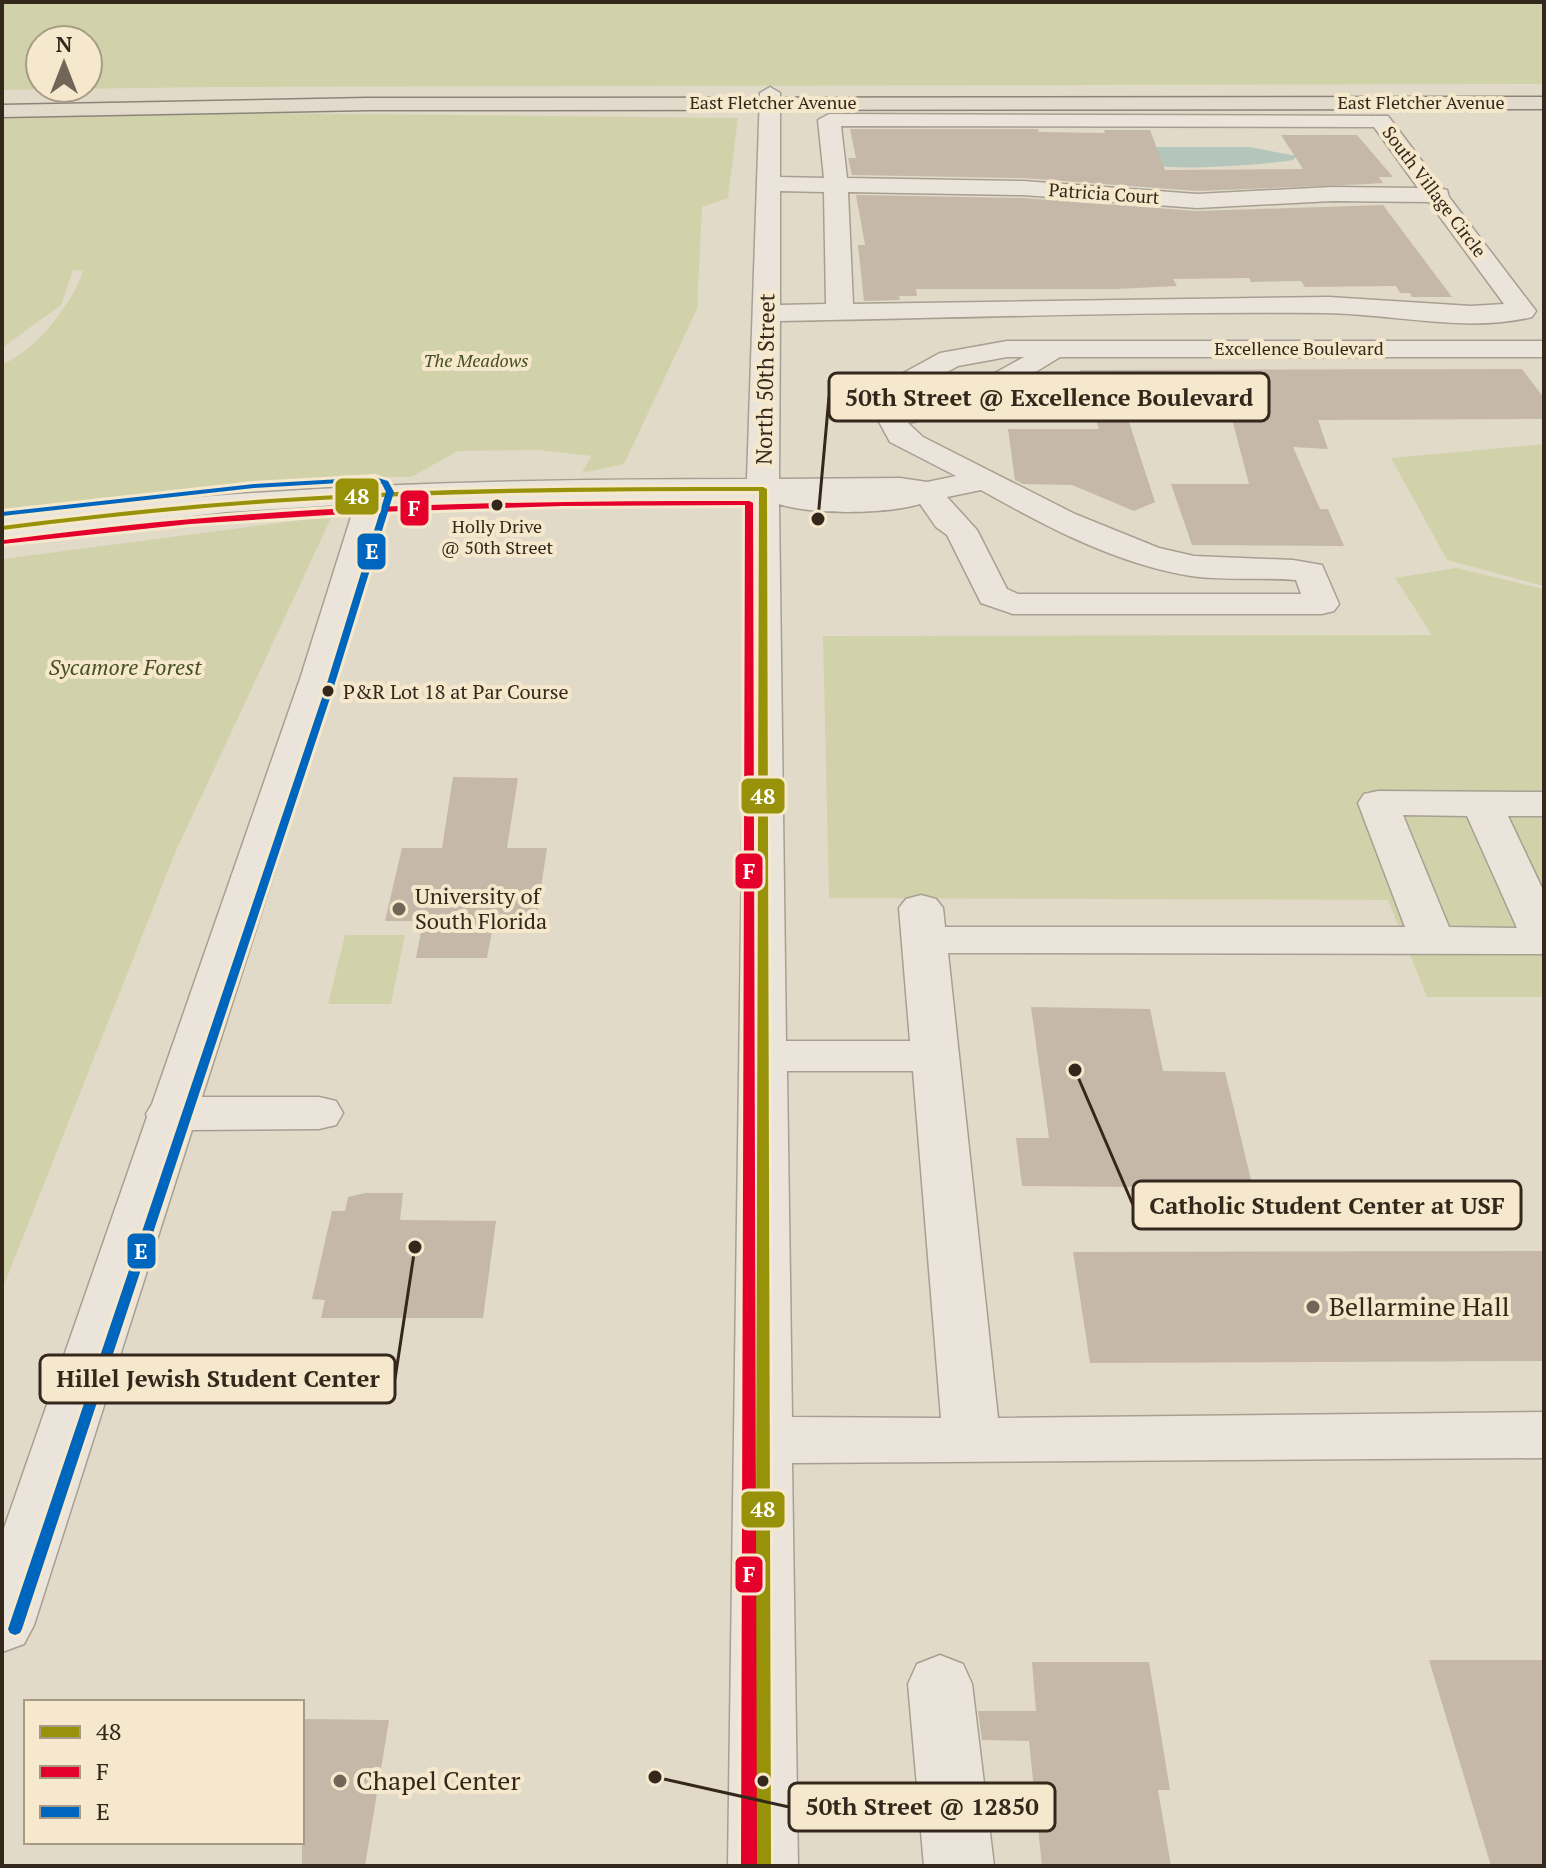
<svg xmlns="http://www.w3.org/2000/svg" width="1546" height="1868" font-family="'PT Serif',serif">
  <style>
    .green { fill: #d2d2aa; fill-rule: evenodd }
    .water { fill: #b4c6bb }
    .building { fill: #c5b8a9 }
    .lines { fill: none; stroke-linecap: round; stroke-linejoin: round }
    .minor-casing { stroke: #a79f92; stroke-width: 3 }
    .major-casing { stroke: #8c8479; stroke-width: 3 }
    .minor { fill: #eae4da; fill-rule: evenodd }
    .major { fill: #e2dbcb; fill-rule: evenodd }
    .bus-1-casing { stroke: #f5e8cc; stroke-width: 6 }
    .bus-2-casing { stroke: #f5e8cc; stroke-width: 6 }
    .bus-3-casing { stroke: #f5e8cc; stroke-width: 6 }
    .bus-1 { fill: #979209; fill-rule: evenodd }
    .bus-2 { fill: #e4002b; fill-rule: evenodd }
    .bus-3 { fill: #0065bd; fill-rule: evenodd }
    .bus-dot { fill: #34271b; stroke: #f5e8cc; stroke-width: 3 }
    .poi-dot { fill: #716658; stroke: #f5e8cc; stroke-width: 3 }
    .labels { text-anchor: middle; stroke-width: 8; stroke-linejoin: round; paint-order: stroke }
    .far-street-label { font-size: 18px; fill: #34271b; stroke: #f5e8cc }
    .far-park-label { font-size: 18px; font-style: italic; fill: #465022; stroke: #f5e8cc }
    .far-bus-label { font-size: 18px; fill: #34271b; stroke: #f5e8cc }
    .bus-label { font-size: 20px; fill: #34271b; stroke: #f5e8cc; text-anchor: start }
    .street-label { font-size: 22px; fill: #34271b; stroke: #f5e8cc }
    .park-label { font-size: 22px; font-style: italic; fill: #465022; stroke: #f5e8cc }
    .poi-label { font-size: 22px; fill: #34271b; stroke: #f5e8cc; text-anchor: start }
    .near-poi-label { font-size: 26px; fill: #34271b; stroke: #f5e8cc; text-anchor: start }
    .leader { fill: none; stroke: #34271b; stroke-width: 3 }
    .callout-dot { fill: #34271b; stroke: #f5e8cc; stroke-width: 3 }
    .callout { fill: #f5e8cc; stroke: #34271b; stroke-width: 3 }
    .callout-label { font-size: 24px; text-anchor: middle; font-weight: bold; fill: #34271b }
    .line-badge { stroke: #f5e8cc; stroke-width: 3 }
    .badge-label { font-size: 22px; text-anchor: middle; font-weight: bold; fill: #fff }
  </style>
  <rect width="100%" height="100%" fill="#e2dac8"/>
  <path class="green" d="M2,2h1542v82l-1332,3 -210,3zM88,40v48h-48v-48z
    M171,112l567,6 -10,80 -26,9 -5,102 -73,155 -42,9 9,-17 -53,-6 -80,1 -47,26h-52l-357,42v-155c32,-11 71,-61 81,-93l-10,-1 -12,35 -59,43v-235z
    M1544,444v142l-97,-26 -56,-102z
    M332,516l-157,337 -173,437v-731z
    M1456,568l88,21v408h-117l-39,-97 -559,-2 -6,-262 609,-1 -37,-57z
    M345,935h60l-14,69h-63z"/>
  <path class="water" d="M1134,147h115l48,9 -4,4c-22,4 -123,12 -140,4 -6,-3 -13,-12 -19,-17z"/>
  <path class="building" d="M850,129h188l1,3 66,1 -1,-3h46l15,40 138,-1 -22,-34h76l36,42h-14l4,6 -16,1 -170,7 -174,-13 -171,-3 -4,-17h8z
    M856,195l167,3 174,13 186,-6 69,92h-40l-2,-4h-10l-4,-7 -91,1 -4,-6 -50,1 -2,-4 -76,1 4,7 -60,3h-201l1,7h-18l1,4 -36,1 -6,-56h7z
    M1522,369l22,29v21l-226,1 10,29 -35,-2 27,62h8l16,37 -152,-1 -21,-61h78l-17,-65h-104l27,83 -21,9 -62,-26 -49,-1 -8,-4 -7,-51h91l-19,-59z
    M453,777l65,1 -11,70h40l-11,73h-42l-7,37h-71l7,-37h-38l17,-73h40z
    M1031,1007l119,2 13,62 62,1 28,116 -231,-2 -6,-48h33z
    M365,1193h38l-3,27 96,1 -13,97h-162l4,-18 -13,-1 20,-88h13l3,-14z
    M1544,1251v110l-454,2 -17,-111z
    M1429,1660h115v206h-53z
    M1032,1662h117l21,128h-12l13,76h-129l-13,-125 -47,-1 -4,-29h58z
    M302,1719l87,1 -24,146h-63z"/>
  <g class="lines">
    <g class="minor-casing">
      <path id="minor" d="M770,87l10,6v84l44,1 -6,-58 11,-6 559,2 55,73 4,1 2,7 87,114 -4,6c-65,16 -139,-3 -206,-4 -182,-2 -364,5 -546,8l-1,158 121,-1 27,4 29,-6 -66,-34 -18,-33 13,-26 55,-30 67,-12h537v16h-484l-72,44 -39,13 -41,9 15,14 152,77 84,34 35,8 99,4 29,5 17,39 -5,7 -12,3h-309l-32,-11 -34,-68 -11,-8 -16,-23c-33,10 -108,11 -141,0l7,537h124l-11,-133 7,-9 15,-4 15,4 7,9 2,19h460l-47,-124 6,-9 14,-3 166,1v24h-36l36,76v62l-596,-1 50,465 546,-6v46l-752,5 6,403h-70l19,-1368 -360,5 -50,173 -135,421h117l17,4 7,12 -7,12 -17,4 -127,1 -158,495 -10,19 -22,8v-118l145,-417 -1,-3 6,-10 149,-428 54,-172 -129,8 -224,26v-20c249,-33 494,-39 745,-39l13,-386zM841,126l533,1 44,61 -86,-1 -135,7 -174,-13 -176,-3zM780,191l44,1 2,112 -46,1zM848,192l175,3 174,13 135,-7 97,1 75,102 -33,2 -142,-9 -476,7zM1007,357h17l-56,31 -65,18 5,-12 50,-28zM981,490c66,37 135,74 210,86 35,5 70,1 105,4l5,14h-283l-11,-5 -30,-59 -30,-33zM1403,815l64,1 50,112 -68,-1zM787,1071h126l28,347 -149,-1z
        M940,1655l23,9 9,20 22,182h-70l-16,-182 9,-20z"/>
    </g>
    <g class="major-casing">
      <path id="major" d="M1544,97v12l-1177,1 -365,7v-12l365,-7z"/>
    </g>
    <use href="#minor" class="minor"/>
    <use href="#major" class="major"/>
    <g class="bus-1-casing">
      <path id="bus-1" d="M763,487l4,2 4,1377h-16l4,-1375c-157,0 -315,1 -473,11 -95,6 -190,16 -284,28v-4c94,-12 188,-22 283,-28 159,-11 319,-11 478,-11z"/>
    </g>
    <g class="bus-2-casing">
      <path id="bus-2" d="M749,501l4,2 4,1363h-16l4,-1361 -183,1 -186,6 -186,12 -188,20v-4h2c92,-12 185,-22 278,-28 155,-10 311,-11 467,-11z"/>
    </g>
    <g class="bus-3-casing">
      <path id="bus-3" d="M375,477l13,4 6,11 -58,188 -314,949 -2,4 -5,2 -5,-2 -2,-4 320,-949 58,-188 -4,-8 -8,-3 -120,7 -252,28v-4l252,-28z"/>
    </g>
    <use href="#bus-1" class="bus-1"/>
    <use href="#bus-2" class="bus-2"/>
    <use href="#bus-3" class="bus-3"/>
  </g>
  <g class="bus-dot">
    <circle cx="497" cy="505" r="7"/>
    <circle cx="328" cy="691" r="7"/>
    <circle cx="763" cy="1781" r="7"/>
  </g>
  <g class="poi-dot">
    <circle cx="399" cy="909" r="8"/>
    <circle cx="1313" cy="1307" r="8"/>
    <circle cx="340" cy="1781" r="8"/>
  </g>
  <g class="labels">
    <g class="far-street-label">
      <text x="773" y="109">East Fletcher Avenue</text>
      <text x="1421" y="109">East Fletcher Avenue</text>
      <text transform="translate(1434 192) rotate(53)" y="6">South Village Circle</text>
      <text transform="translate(1104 194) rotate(4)" y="6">Patricia Court</text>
      <text x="1299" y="355">Excellence Boulevard</text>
    </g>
    <g class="far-park-label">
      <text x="476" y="367">The Meadows</text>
    </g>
    <g class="far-bus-label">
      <text x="497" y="533">Holly Drive<tspan x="497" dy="21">@ 50th Street</tspan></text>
    </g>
    <g class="bus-label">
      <text x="343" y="699">P&amp;R Lot 18 at Par Course</text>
    </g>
    <g class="street-label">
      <text transform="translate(765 379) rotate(-89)" y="8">North 50th Street</text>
    </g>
    <g class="park-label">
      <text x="125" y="675">Sycamore Forest</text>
    </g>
    <g class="poi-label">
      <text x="415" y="904">University of<tspan x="415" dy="25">South Florida</tspan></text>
    </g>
    <g class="near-poi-label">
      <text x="1329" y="1316">Bellarmine Hall</text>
      <text x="356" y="1790">Chapel Center</text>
    </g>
  </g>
  <path class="leader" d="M818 519L829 397M1075 1070L1133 1205M415 1247L395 1379M655 1777L789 1807"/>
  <g class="callout-dot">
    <circle cx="818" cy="519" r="8"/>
    <circle cx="1075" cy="1070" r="8"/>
    <circle cx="415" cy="1247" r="8"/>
    <circle cx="655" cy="1777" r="8"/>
  </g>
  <g class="callout">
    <rect x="829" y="373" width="440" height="48" rx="8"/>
    <rect x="1133" y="1181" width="388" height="48" rx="8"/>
    <rect x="40" y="1355" width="355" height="48" rx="8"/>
    <rect x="789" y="1783" width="266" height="48" rx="8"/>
  </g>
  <g class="callout-label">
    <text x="1049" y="406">50th Street @ Excellence Boulevard</text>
    <text x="1327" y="1214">Catholic Student Center at USF</text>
    <text x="218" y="1387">Hillel Jewish Student Center</text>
    <text x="922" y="1815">50th Street @ 12850</text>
  </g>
  <g class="line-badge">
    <rect x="334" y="477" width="46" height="39" rx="8" fill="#979209"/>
    <rect x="399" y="489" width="31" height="38" rx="8" fill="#e4002b"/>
    <rect x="356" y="532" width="31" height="39" rx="8" fill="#0065bd"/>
    <rect x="740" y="777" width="46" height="38" rx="8" fill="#979209"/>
    <rect x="734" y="852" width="30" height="38" rx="8" fill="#e4002b"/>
    <rect x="126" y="1232" width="31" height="38" rx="8" fill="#0065bd"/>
    <rect x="740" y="1490" width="46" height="39" rx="8" fill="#979209"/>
    <rect x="734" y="1555" width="30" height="39" rx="8" fill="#e4002b"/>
  </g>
  <g class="badge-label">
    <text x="357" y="504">48</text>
    <text x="414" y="516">F</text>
    <text x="372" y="559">E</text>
    <text x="763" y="804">48</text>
    <text x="749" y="879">F</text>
    <text x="141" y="1259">E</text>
    <text x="763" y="1517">48</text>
    <text x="749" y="1582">F</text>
  </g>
  <rect width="1546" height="1868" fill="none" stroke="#34271b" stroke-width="8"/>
  <rect x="24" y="1700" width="280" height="144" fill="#f5e8cc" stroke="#a89b85" stroke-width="2"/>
  <rect x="40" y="1726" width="40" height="12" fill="#979209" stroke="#a89b85" stroke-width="2"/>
  <text x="96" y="1740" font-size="24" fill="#34271b">48</text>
  <rect x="40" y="1766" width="40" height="12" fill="#e4002b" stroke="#a89b85" stroke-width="2"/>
  <text x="96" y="1780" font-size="24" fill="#34271b">F</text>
  <rect x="40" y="1806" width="40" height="12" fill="#0065bd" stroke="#a89b85" stroke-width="2"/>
  <text x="96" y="1820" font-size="24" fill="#34271b">E</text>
  <g transform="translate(64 64)"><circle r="38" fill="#f5e8cc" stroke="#a89b85" stroke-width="2"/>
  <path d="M0-6L14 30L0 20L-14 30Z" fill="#716658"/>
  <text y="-12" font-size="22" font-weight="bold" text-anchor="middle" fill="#34271b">N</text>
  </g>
</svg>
